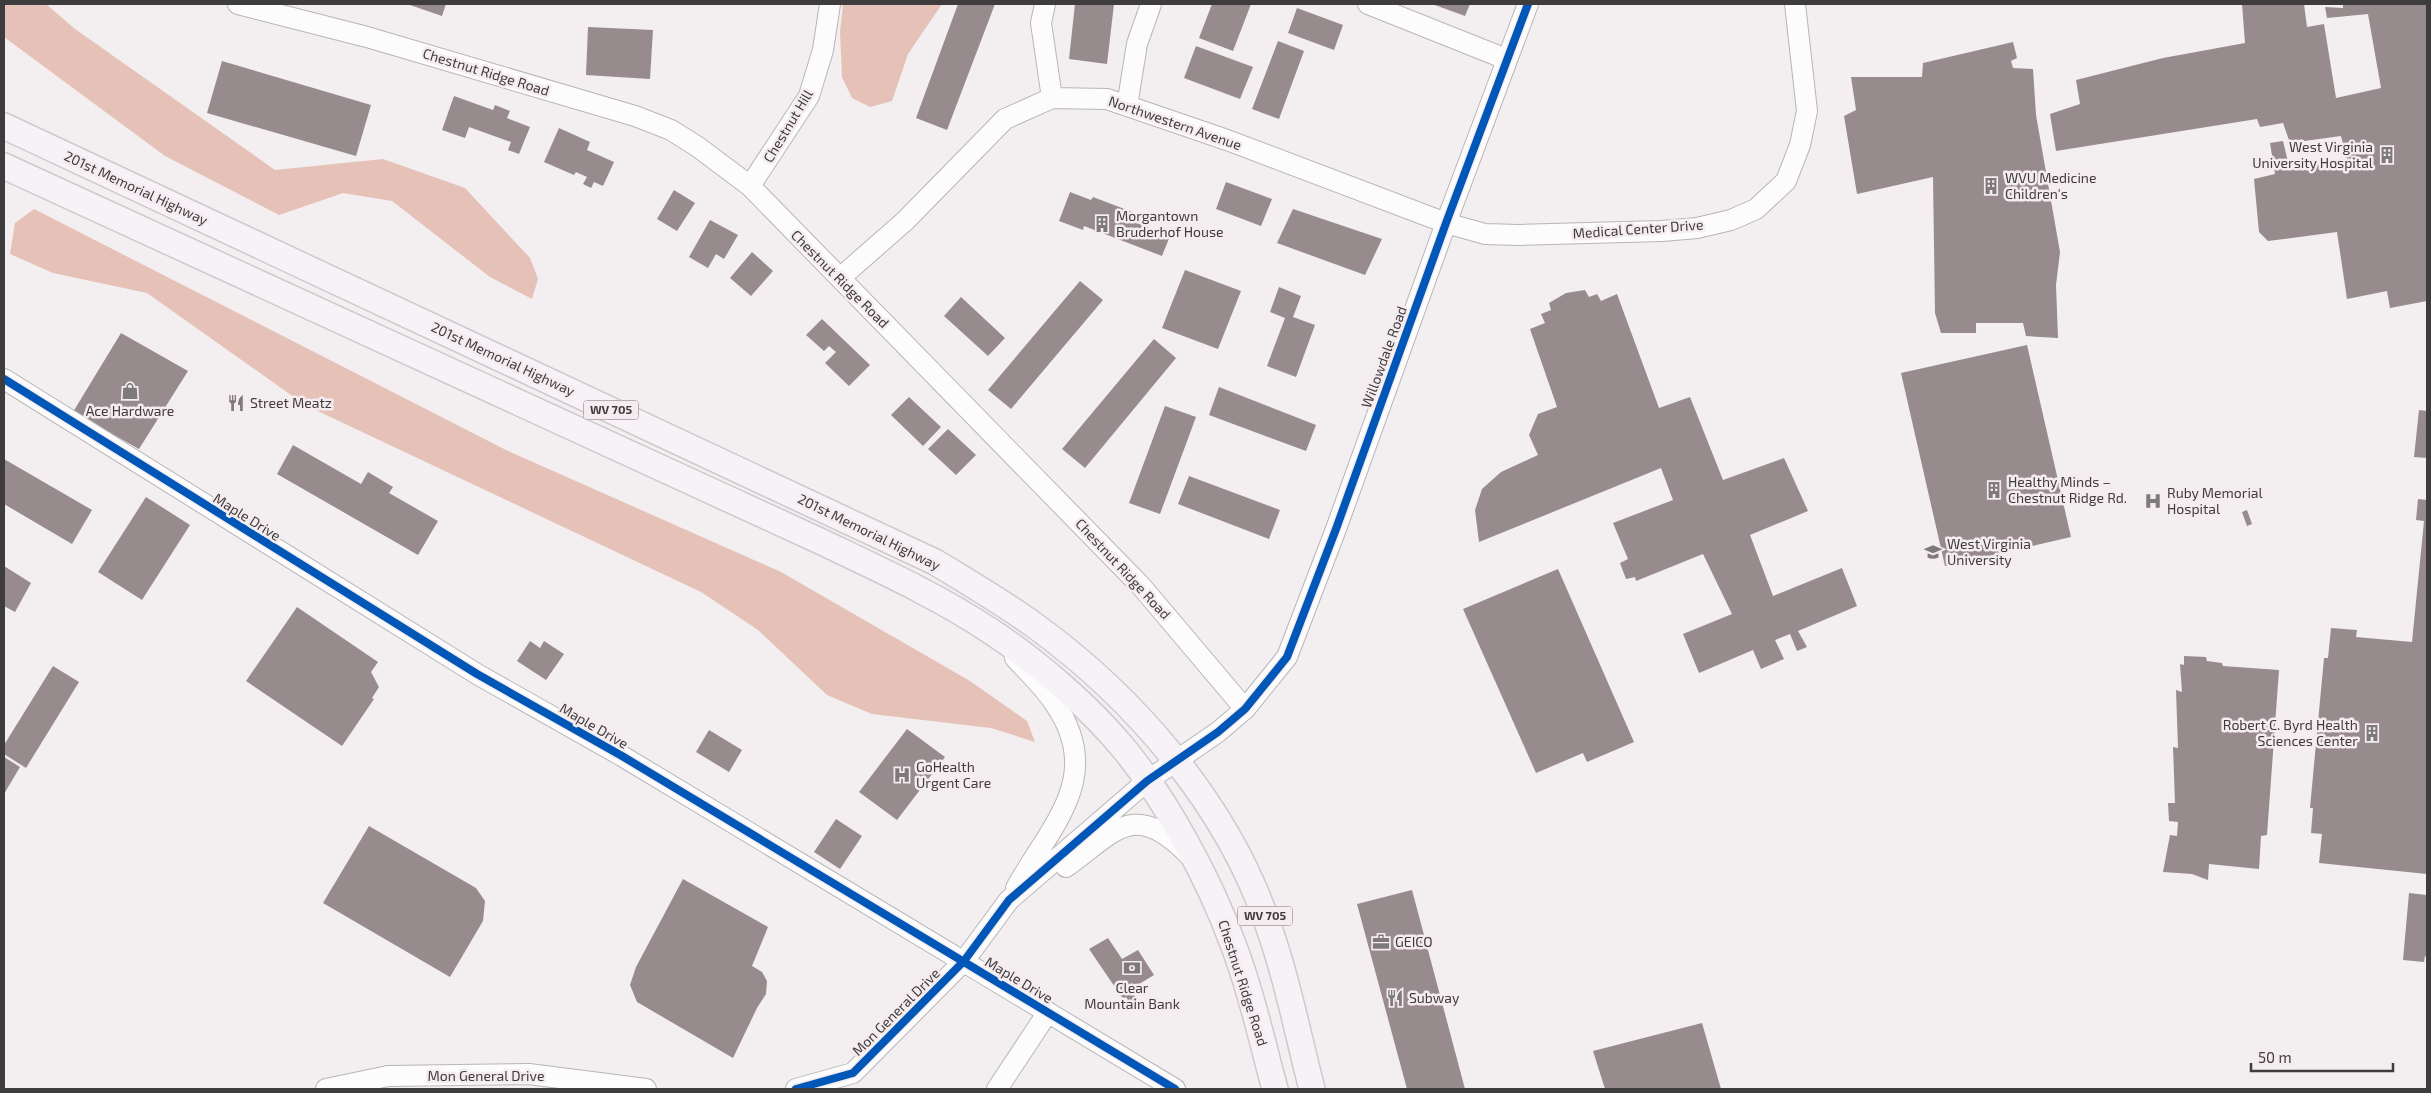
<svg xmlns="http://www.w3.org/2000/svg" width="2431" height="1093" font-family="'Exo 2',sans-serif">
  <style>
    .forest { fill: #e5c1b8 }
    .building { fill: #988b8e }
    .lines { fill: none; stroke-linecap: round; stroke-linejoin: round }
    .minor-casing { stroke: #b9b5b6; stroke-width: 22 }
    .major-casing { stroke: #cdcacb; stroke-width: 28 }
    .minor { stroke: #fdfcfd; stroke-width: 20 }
    .major { stroke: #f7f2f7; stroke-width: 25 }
    .cycleway-casing { stroke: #f5ecf0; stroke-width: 11 }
    .cycleway { stroke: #0057b8; stroke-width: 8 }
    .labels { text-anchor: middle; stroke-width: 5; stroke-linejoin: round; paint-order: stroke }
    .shield { fill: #f5ecf0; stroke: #767173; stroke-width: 1 }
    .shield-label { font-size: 12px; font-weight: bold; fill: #3f3c3d }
    .street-label { font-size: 14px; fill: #3f3c3d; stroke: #f5ecf0 }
    .poi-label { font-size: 14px; fill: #3f3c3d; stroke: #f5ecf0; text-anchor: start }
  </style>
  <rect width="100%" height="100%" fill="#f3eef0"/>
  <path class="forest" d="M4,4h42l29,25 200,141 108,-11 82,29 65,70 8,21 -6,20 -42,-22 -98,-76 -49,-8 -64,22 -114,-59 -161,-119z
    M843,4h99l-34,50 -16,47 -22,6 -18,-9 -10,-21 -2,-45z
    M34,209l472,241 275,122 189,109 57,40 8,21 -44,-14 -119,-14 -45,-19 -69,-65 -57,-38 -396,-187 -158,-112 -94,-20 -43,-19 5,-31z"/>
  <path class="building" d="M407,4h39l-4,12z
    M958,4h37l-48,126 -31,-12z
    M1075,4h39l-7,60 -38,-5z
    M1212,4h39l-18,47 -34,-13z
    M1432,4h38l-5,12z
    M2242,4h62l3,23 17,-3 12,74 45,-10 -13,-74 -41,4 -2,-11 18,1v-4h84v297l-37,7 -3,-17 -40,8 -10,-67 -69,9 -9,-9 -5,-53 21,-5 -5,-31 13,-2 7,29 57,-10 -6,-24 -51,7 -7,-20 -23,4 -3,-8 -201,32 -6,-37 30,-10 -4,-24 87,-22 82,-15z
    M1297,8l46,17 -9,25 -46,-17z
    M588,27l65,3 -3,49 -64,-4z
    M1278,41l26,10 -25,68 -27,-10z
    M2013,42l4,16 -6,3 2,7 20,1 3,46 24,137 -4,33 2,53 -32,-2 -3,-13h-47v10h-35l-6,-20 -2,-136 -76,17 -13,-78 12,-6 -5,-33h71l1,-14z
    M1196,46l57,21 -13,32 -56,-21z
    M222,61l149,44 -15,51 -149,-43z
    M454,96l39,14 2,-5 15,6 -3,7 23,9 -11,27 -11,-4 3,-8 -42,-15 -4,11 -23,-8z
    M559,128l31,14 -3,8 27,12 -11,24 -9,-4 -3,6 -8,-4 4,-7 -11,-5 -2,3 -30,-13z
    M1226,182l46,17 -11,27 -45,-17z
    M674,190l21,13 -18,28 -20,-12z
    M1070,192l21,8 2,-3 42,16 -3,8 38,15 -8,20 -78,-30 -1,4 -24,-9z
    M1293,209l89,30 -17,36 -88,-32z
    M710,220l28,15 -14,24 -8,-5 -8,14 -19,-11z
    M752,252l21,19 -22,25 -21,-18z
    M1185,270l56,21 -23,58 -56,-21z
    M1080,281l23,19 -92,109 -23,-19z
    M1279,287l22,9 -8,21 22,8 -19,52 -29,-11 18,-48 -15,-6z
    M1585,290l4,7 8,-3 4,7 16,-7 42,114 31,-11 33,83 61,-22 24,53 -58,24 23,61 69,-28 15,38 -59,25 9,16 -10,4 -7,-17 -15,6 9,19 -23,10 -8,-19 -54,23 -16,-39 49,-20 -29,-60 -67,27 -1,-4 -9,2 -6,-16 8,-4 -15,-36 60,-23 -12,-32 -182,74 -4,-32 7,-21 19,-17 37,-17 -9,-20 9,-21 19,-7 -27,-78 15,-6 -4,-9 10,-4 -2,-7 17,-10z
    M961,297l44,41 -17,18 -44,-40z
    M822,319l48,46 -21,21 -24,-23 11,-11 -7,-6 -5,5 -18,-16z
    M121,333l67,38 -49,78 -66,-37z
    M1154,339l22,19 -91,110 -23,-19z
    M2027,345l44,192 -126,29 -44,-193z
    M1219,387l97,38 -10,26 -97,-36z
    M909,397l32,30 -18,19 -32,-31z
    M1165,406l31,11 -36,97 -31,-11z
    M2419,410l8,1v47l-13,-1z
    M948,429l28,26 -20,20 -28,-26z
    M293,445l68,39 7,-12 25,15 -4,6 49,28 -20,34 -141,-81z
    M4,459l88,51 -20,34 -68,-40z
    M1189,476l91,34 -11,29 -91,-35z
    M146,497l44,28 -48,75 -44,-28z
    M2418,499l9,1v374l-108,-11 3,-29 -11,-1 2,-25h-3l14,-150h4l3,-30 26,2 -1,7 56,5 12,-121 -8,-1z
    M2247,510l5,14 -5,2 -5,-14z
    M4,566l27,17 -16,29 -11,-6z
    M1558,569l76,173 -47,20 -4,-9 -47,20 -73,-164z
    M297,607l81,55 -7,10 8,15 -7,11 2,1 -32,47 -96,-65z
    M530,641l10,7 4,-7 20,13 -18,26 -29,-19z
    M2184,656l22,1 1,4 15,2 1,3 56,4 -12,165 -6,1 -2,33 -50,-5 -1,16 -16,-6 -29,-2 7,-37 7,1 1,-14 -9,-1 -1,-18h7l-2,-56 5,1 -2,-58 6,2 -2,-28 4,1z
    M53,666l26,16 -53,86 -22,-14v-9z
    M907,729l38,28 -48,63 -38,-28z
    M709,730l33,20 -13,22 -33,-20z
    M4,757l16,10 -16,27z
    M836,819l26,17 -22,33 -26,-17z
    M369,826l107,62 9,13 -2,20 -33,56 -127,-74z
    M683,879l85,48 -16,39 10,6 5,9 -1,13 -9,14 -24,50 -96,-56 -7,-17 6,-18z
    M1412,890l53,199h-58l-50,-185z
    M2409,893l18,2v62l-2,-1 -1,6 -21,-2z
    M1108,938l14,21 16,-9 16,25 -23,14 10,19 -6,3 -9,-14 -3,2 -34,-50z
    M1702,1023l19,66h-116l-12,-38z"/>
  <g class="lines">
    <g class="minor-casing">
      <path id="minor" d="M238,4l129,33 268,79 36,14 27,17 52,39 391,400 104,123
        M1045,4l-4,19 11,75
        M1368,4l138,55
        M1127,106l10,-62 14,-40
        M750,186l59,-90 14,-46 7,-46
        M840,278l65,-57 100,-102 47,-21 55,1 120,41 219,83 39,11 33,1 144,-4 35,-3 34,-8 25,-11 30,-28 14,-36 7,-34 -12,-107
        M4,379l473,295 145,82 553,333
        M1015,658c13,14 29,29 40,46 50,73 -4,121 -39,184
        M1066,867c50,-36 68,-68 123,-12
        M326,1089l62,-13 141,-2 117,15
        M796,1089l57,-16 111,-112 45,-61 138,-119 71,-49 27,-23 42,-52 49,-128 110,-306 82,-219
        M997,1089l51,-77"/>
    </g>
    <g class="major-casing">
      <path id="major" d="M4,126l931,436c33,20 67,40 99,63 101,73 194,181 234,300 19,53 30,110 44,164
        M4,166l818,376c56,27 114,53 167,88 46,30 101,77 136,120 43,53 84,129 108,194 18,47 29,97 42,145"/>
    </g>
    <use href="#minor" class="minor"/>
    <use href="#major" class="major"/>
    <g class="cycleway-casing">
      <path id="cycleway" d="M4,379l473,295 145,82 553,333
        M796,1089l57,-16 111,-112 45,-61 138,-119 71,-49 27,-23 42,-52 49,-128 110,-306 82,-219"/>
    </g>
    <use href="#cycleway" class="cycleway"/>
  </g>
  <defs>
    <g id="building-bare" transform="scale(1.35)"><path d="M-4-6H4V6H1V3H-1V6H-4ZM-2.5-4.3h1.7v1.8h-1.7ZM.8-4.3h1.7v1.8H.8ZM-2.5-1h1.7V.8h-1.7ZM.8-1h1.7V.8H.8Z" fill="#7e7a7c" stroke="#f5ecf0" stroke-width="2.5" paint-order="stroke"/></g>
    <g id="shop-bare" transform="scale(1.35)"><path d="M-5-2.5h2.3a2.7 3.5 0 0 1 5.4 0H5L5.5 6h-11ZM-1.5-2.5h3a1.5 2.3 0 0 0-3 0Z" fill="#7e7a7c" stroke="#f5ecf0" stroke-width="2.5" paint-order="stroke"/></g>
    <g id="restaurant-bare" transform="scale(1.35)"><path d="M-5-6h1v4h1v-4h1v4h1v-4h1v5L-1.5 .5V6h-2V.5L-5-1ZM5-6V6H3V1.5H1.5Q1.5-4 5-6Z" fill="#7e7a7c" stroke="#f5ecf0" stroke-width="2.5" paint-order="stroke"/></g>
    <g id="hospital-bare" transform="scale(1.35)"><path d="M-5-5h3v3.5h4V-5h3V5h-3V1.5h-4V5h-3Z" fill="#7e7a7c" stroke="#f5ecf0" stroke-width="2.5" paint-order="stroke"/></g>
    <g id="university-bare" transform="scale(1.35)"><path d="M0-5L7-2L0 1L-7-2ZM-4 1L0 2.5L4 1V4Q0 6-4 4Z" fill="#7e7a7c" stroke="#f5ecf0" stroke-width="2.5" paint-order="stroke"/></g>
    <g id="office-bare" transform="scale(1.35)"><path d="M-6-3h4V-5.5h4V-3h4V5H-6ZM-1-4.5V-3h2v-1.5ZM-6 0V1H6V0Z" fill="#7e7a7c" stroke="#f5ecf0" stroke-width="2.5" paint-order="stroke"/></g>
    <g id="bank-bare" transform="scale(1.35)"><path d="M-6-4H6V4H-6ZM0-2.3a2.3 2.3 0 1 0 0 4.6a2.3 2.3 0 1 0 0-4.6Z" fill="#7e7a7c" stroke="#f5ecf0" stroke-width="2.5" paint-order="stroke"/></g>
  </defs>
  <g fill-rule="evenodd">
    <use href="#building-bare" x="2387" y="155"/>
    <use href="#building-bare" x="1991" y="186"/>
    <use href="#building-bare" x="1102" y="224"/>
    <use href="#shop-bare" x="130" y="391"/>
    <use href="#restaurant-bare" x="236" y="403"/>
    <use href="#building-bare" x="1994" y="490"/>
    <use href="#hospital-bare" x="2153" y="501"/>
    <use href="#university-bare" x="1933" y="552"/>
    <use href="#building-bare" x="2372" y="733"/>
    <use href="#hospital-bare" x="902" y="775"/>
    <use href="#office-bare" x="1381" y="942"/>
    <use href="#bank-bare" x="1132" y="968"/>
    <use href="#restaurant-bare" x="1395" y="998"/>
  </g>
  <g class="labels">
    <g class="shield">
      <rect x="583.5" y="400.5" width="55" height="19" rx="4"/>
      <rect x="1237.5" y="906.5" width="55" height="19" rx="4"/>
    </g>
    <g class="shield-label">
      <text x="611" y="414">WV 705</text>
      <text x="1265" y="920">WV 705</text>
    </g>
    <g class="street-label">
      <text transform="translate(486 72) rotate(17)" y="5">Chestnut Ridge Road</text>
      <text transform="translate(1175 123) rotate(19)" y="5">Northwestern Avenue</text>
      <text transform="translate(788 126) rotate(-59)" y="5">Chestnut Hill</text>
      <text transform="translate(136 188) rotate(25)" y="5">201st Memorial Highway</text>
      <text transform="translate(1638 229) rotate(-4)" y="5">Medical Center Drive</text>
      <text transform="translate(840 279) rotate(45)" y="5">Chestnut Ridge Road</text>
      <text transform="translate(1384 357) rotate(-70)" y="5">Willowdale Road</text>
      <text transform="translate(503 359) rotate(25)" y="5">201st Memorial Highway</text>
      <text transform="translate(247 517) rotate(32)" y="5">Maple Drive</text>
      <text transform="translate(869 532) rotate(26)" y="5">201st Memorial Highway</text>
      <text transform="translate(1123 569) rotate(47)" y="5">Chestnut Ridge Road</text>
      <text transform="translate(594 726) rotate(30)" y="5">Maple Drive</text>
      <text transform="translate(1019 980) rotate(31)" y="5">Maple Drive</text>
      <text transform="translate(1243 983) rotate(72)" y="5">Chestnut Ridge Road</text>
      <text transform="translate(896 1012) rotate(-45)" y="5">Mon General Drive</text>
      <text x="486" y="1081">Mon General Drive</text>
    </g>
    <g class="poi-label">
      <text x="2373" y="152" text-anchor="end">West Virginia<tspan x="2373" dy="16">University Hospital</tspan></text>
      <text x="2005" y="183">WVU Medicine<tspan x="2005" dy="16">Children's</tspan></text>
      <text x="1116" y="221">Morgantown<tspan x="1116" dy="16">Bruderhof House</tspan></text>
      <text x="250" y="408">Street Meatz</text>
      <text x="130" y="416" text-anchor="middle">Ace Hardware</text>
      <text x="2008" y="487">Healthy Minds –<tspan x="2008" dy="16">Chestnut Ridge Rd.</tspan></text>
      <text x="2167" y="498">Ruby Memorial<tspan x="2167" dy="16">Hospital</tspan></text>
      <text x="1947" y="549">West Virginia<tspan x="1947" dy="16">University</tspan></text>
      <text x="2358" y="730" text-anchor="end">Robert C. Byrd Health<tspan x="2358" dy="16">Sciences Center</tspan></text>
      <text x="916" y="772">GoHealth<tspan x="916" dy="16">Urgent Care</tspan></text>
      <text x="1395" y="947">GEICO</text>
      <text x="1132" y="993" text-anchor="middle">Clear<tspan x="1132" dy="16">Mountain Bank</tspan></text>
      <text x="1409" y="1003">Subway</text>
    </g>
  </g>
  <rect width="2431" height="1093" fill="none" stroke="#3f3c3d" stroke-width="10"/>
  <path d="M2251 1063v8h142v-8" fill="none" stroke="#3f3c3d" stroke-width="2.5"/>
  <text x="2258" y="1063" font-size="15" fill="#3f3c3d" stroke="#f5ecf0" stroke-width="4" paint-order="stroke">50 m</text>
</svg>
